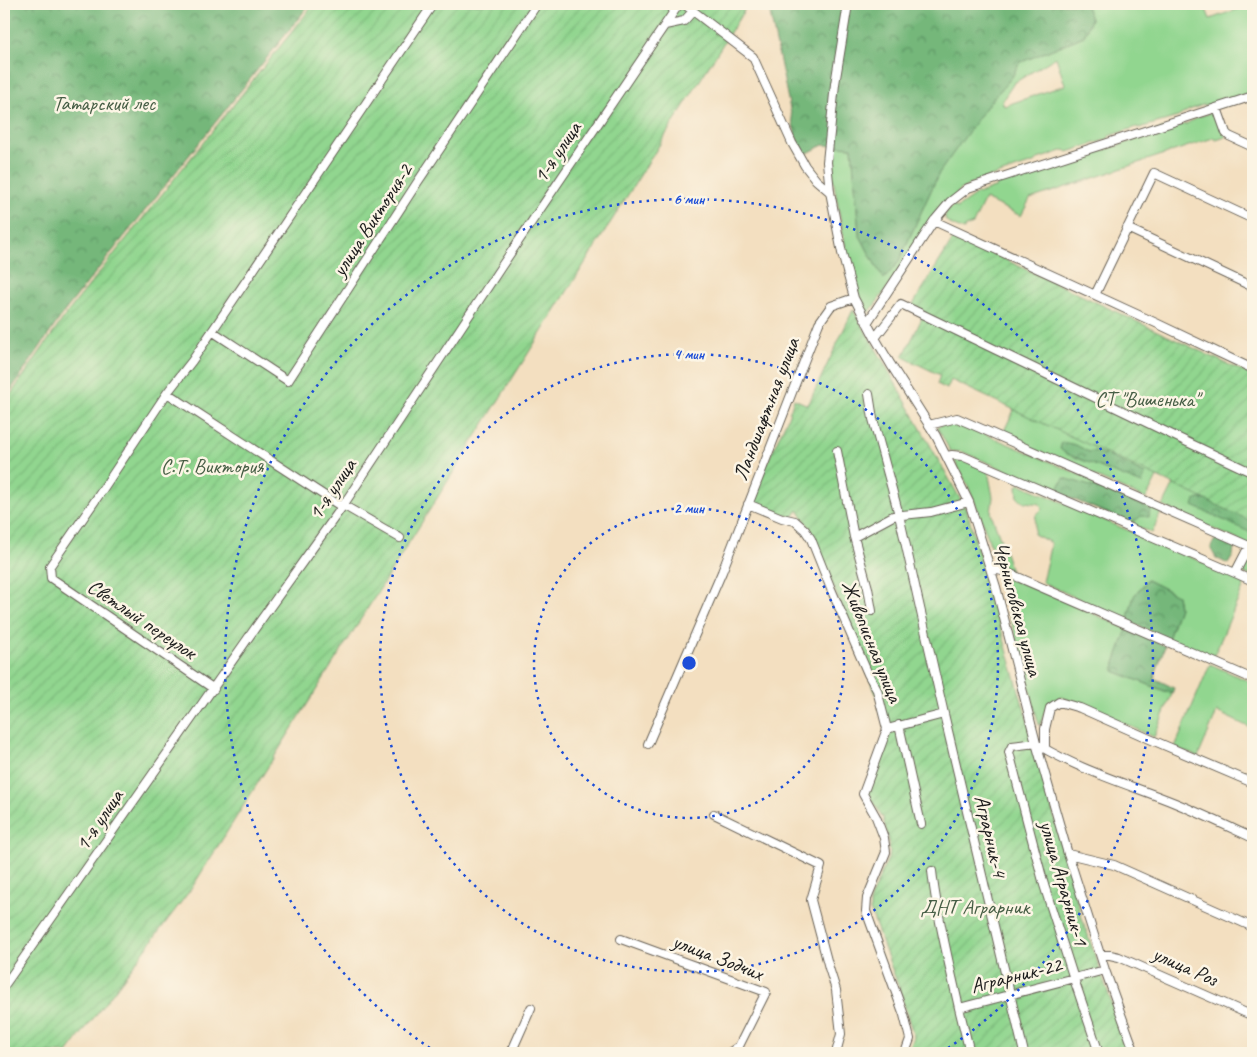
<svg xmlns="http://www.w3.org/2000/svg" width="1257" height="1057" font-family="Caveat,sans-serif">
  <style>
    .green { fill: #91d68f; stroke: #567956; fill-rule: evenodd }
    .forest { fill: url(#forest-crowns); stroke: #486a4b }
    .garden { fill: url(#garden-furrows); stroke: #567956 }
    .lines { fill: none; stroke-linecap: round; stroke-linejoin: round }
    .minor-casing { stroke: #676055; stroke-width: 10 }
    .minor { stroke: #fff; stroke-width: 8 }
    .ring { fill: none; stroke: #1d4ed8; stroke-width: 2.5; stroke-dasharray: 2.5 5 }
    .labels { text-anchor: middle; stroke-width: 5; stroke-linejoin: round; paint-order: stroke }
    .park-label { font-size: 21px; fill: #455d44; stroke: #fcf5e5 }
    .street-label { font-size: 21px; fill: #1c1c1c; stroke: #fcf5e5 }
    .centre { fill: #1d4ed8; stroke: #fcf5e5; stroke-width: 2.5 }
    .ring-label { font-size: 15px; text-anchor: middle; font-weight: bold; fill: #1d4ed8; stroke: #fcf5e5; stroke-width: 5; stroke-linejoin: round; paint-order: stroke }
  </style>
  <defs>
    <pattern id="forest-crowns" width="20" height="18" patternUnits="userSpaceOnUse" patternTransform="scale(1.25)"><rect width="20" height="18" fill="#74b77a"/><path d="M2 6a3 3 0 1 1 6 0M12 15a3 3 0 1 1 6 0" fill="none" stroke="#5e9463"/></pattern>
    <pattern id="garden-furrows" width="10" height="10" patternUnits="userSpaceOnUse" patternTransform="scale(1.25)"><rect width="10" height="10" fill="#91d68f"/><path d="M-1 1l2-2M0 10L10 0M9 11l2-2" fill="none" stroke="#7cb77b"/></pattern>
  </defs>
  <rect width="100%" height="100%" fill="#fcf5e5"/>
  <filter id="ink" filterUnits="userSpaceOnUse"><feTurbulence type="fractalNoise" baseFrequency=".02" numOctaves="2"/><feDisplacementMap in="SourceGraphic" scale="10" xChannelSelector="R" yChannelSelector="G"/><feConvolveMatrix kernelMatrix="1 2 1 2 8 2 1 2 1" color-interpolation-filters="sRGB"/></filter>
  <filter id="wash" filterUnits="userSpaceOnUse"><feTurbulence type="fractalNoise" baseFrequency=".0096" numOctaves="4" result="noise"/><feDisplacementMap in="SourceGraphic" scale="20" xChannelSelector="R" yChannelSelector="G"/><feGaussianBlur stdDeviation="1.12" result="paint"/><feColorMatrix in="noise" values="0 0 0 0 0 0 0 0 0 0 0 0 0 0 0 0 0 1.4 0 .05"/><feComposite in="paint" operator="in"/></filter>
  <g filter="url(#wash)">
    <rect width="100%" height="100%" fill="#f3dfc0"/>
    <path class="green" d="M1086,4h118l6,15 31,-11 -1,-4h13v88l-39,13h-11l-14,5 -11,7 -39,11 -2,-1 -28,9 -1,3 -40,13 -3,-2 -27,9 -2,3 -61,20 -15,8 -89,120 -3,2 -3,-2 -4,-5 -15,-55 -16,-88 2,-16 20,1 7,87 17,32 8,13 14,-16 41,-90 50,-70 23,-26 7,-14 65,-27 7,-17 -4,-10zM1056,57l9,28 -61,21 -2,-5 12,-18z
      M1212,112l3,2 11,23 -10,3 -3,-2 -183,61 -9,17 -36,-17 -12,25 -8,3 -1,3c-15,-6 -28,-10 -11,-25l4,3 20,-14 20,-7 -1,-5 42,-14 3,2h2l95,-31 2,-4 21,-6 13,-1 12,-4 12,-7z
      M1011,408l154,72 -8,-3 -11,22 -144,-64 12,-25z
      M948,422h9l205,88 -10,23 -189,-81 -13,-1 -13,-24z
      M962,459l26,12 5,26 -2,16 12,33 8,25 -14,-5c-12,-37 -23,-74 -43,-106z
      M1253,476v101l-14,-6 12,-25 -88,-40 11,-22 15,7z
      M1020,484l226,97 -33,77 -45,-19 11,-32 -2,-12 -30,-15 -13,16 -7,25 -85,-39 9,-39 -17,-9 2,-19 6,-6 -2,-5 -15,-2 -7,-4 -1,-12z
      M1006,574l121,55 -12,34 -1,8 58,23 -18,43 -76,-34 -17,-6c-14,8 -16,11 -20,27l-2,1 -40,-150z
      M1210,664l43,19v46l-36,-17 -19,45 -23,-10z"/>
    <path class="forest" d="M4,4h306l-246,308 -60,88z
      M768,4h318l1,5 4,10 -7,17 -65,27 -7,14 -23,26 -50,70 -41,90 -14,16 -8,-13 -17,-32 -7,-87 -29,-2 -17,9 -10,-16z
      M1062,442l14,3 13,7 7,-1 21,9 28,14 -3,10 -75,-30 -7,-5z
      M1064,478l43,13 43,18 -1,8 -8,-1 -9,7 -72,-29 -1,-7z
      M1201,499l13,3 39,18v12l-6,-1 -54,-25 2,-6z
      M1222,537l12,10 -1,9 -5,8 -12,-6 -5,-9 3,-8z
      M1147,580l30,15 2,12 -11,32 -41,-18 7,-25z
      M1127,629l38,17 -11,32 20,10 -2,6 -58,-23 1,-8z"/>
    <path class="garden" d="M314,4h434l-557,885 -124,164h-63v-649l63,-91z
      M955,236l298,140v146l-302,-142 -4,9 -10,-5 3,-9 -37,-18 22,-45 -13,-6z
      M853,310l30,51 84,150 65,225 49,179 48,138h-221l6,-16 -16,-52 -28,-75v-11l20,-45 -1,-12 -6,-24 -15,-25 23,-61 -80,-202 -13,-20 -5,7 -16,-4 -22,-11 -2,-8 35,-77 6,-18 14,6z"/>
  </g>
  <g filter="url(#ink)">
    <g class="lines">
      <g class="minor-casing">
        <path id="minor" d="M684,4l69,53 39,86 13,23 11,14 14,12
          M848,4l-13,80 -8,78 3,30 12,61 12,45 21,40 16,27 45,71 33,66 27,85 40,156 32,111 37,116 30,83
          M665,25l19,-4 9,-10
          M1217,108l9,25 3,3 24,11
          M934,221l222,102 97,46
          M1127,228l126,59
          M1095,295l59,-122 99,46
          M867,323l67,-102 16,-19 18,-14 285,-92
          M212,331l76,50 129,-198 120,-179
          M875,338l26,-34 284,137 68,32
          M167,393l175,114
          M869,394l4,25 26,96 45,199
          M929,425l28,-7 292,128 -14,27 18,8
          M837,451l17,86 14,51 4,23
          M947,456l5,-1 10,1 273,117
          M748,504l34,14 13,3 10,9 6,9 20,50 37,85 9,16 10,39 -24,65 13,23 8,21 2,14 -19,46 -1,13 38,104 6,24 -5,14
          M343,505l57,33
          M854,537l39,-21 38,-4 38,-10
          M991,571l7,-1 8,2 247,107
          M214,689l-163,-111 -1,-12 49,-71 68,-102 25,-32 241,-357
          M899,725l22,99
          M887,729l57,-15 80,339
          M1036,743l-24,3 -3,6 35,133 30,94 25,74
          M648,744l74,-172 97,-249 12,-17 23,-8
          M1040,746c42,25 90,39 135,57 27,11 52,23 78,35
          M1045,748v-19l5,-21 9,-6 21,6 72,32 101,43
          M714,814l107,52 -10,34 18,68 7,22 5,44 -5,19
          M1068,854l46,11 139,62
          M932,871c5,46 17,91 27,137
          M621,939l145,53 -27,54 -10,7
          M1101,955h9l9,2 134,59
          M4,986l254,-362 84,-117 159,-240 178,-263
          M511,1053l20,-45
          M970,1053l-11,-45 146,-38"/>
      </g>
      <use href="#minor" class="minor"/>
    </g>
  </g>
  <g class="ring">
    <circle cx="689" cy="663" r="155"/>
    <circle cx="689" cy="663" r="309"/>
    <path d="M436 1052A464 464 0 1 1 942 1052"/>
  </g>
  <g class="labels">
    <g class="park-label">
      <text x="104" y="110">Татарский лес</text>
      <text x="1147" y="406">СТ "Вишенька"</text>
      <text x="212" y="473">С.Т. Виктория</text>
      <text x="975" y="914">ДНТ Аграрник</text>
    </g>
    <g class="street-label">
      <text transform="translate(557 152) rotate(-56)" y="7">1-я улица</text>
      <text transform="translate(372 220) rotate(-57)" y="7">улица Виктория-2</text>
      <text transform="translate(766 409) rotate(-69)" y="7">Ландшафтная улица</text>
      <text transform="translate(332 489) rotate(-56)" y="7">1-я улица</text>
      <text transform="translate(1018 609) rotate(75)" y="7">Черниговская улица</text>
      <text transform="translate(142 619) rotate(34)" y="7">Светлый переулок</text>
      <text transform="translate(872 641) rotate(68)" y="7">Живописная улица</text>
      <text transform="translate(99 820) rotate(-56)" y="7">1-я улица</text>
      <text transform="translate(991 836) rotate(77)" y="7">Аграрник-4</text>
      <text transform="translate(1064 883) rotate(74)" y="7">улица Аграрник-1</text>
      <text transform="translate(718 957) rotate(21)" y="7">улица Зодчих</text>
      <text transform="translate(1185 966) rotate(24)" y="7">улица Роз</text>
      <text transform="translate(1016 975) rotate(-14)" y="7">Аграрник-22</text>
    </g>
  </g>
  <circle cx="689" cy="663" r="8" class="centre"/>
  <g class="ring-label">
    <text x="689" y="204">6 мин</text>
    <text x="689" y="359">4 мин</text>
    <text x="689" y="513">2 мин</text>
  </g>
  <rect width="1257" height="1057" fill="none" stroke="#fcf5e5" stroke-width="20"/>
</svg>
